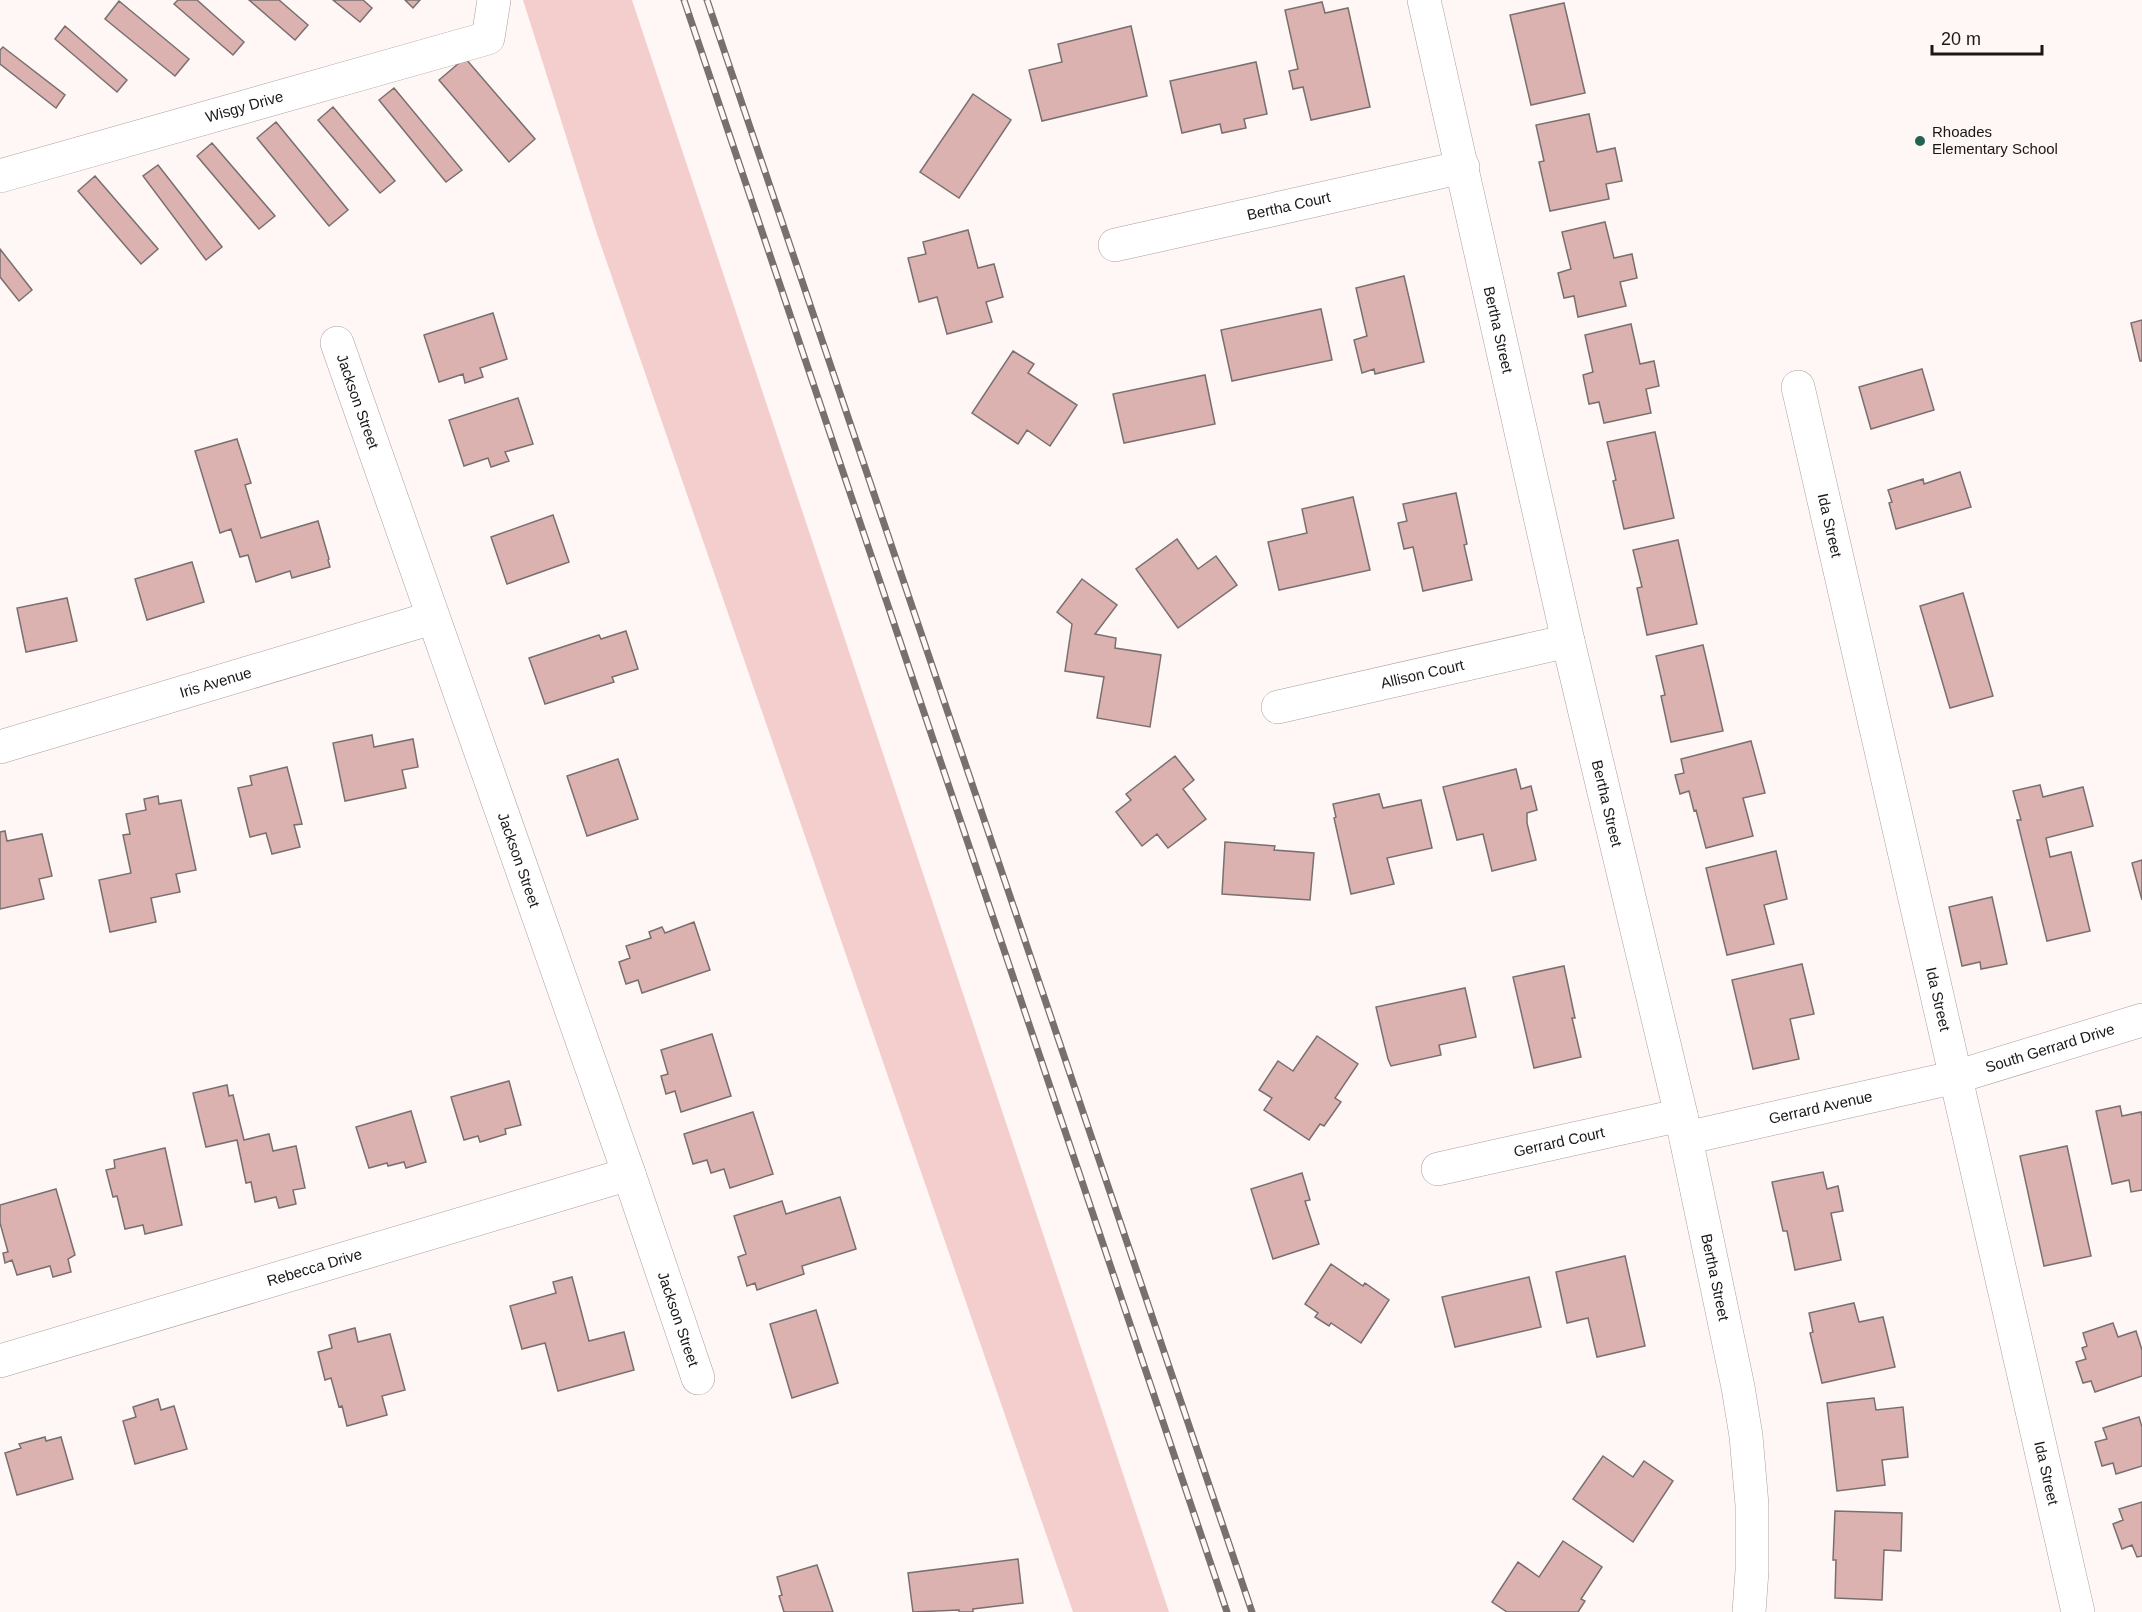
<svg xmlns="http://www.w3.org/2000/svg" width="2142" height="1612" font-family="Helvetica,sans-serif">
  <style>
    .green { fill: #f4cecc }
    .building { fill: #dcb2b0; stroke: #7a6f6f; stroke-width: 1.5 }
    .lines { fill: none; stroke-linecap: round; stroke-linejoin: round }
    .street-casing { stroke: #aa9f9e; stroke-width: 34 }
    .street { stroke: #fff; stroke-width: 33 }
    .rail-casing { stroke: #767170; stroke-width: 7 }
    .rail { stroke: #fef7f6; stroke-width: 4.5; stroke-dasharray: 14; stroke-linecap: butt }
    .poi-dot { fill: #226351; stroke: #fef7f6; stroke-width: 2 }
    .labels { text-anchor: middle; stroke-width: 5; stroke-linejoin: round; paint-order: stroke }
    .street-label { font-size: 15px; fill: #1b1717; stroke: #fef7f6 }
    .poi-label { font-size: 15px; fill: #1b1717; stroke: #fef7f6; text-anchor: start }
  </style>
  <rect width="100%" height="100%" fill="#fef7f6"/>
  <path class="green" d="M523,0h109l537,1612h-96l-477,-1381z"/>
  <path class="building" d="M178,0h19l47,42 -11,13 -59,-51z
    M249,0h30l29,25 -13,15z
    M333,0h30l9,8 -12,14z
    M405,0h15l-7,8z
    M119,1l70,58 -14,17 -70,-57z
    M1322,2l3,11 23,-5 22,99 -59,13 -8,-33 -10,2 -4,-18 9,-2 -13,-59z
    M1564,3l21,90 -54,12 -21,-90z
    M65,26l62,54 -10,12 -62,-53z
    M1131,26l16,70 -105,25 -13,-51 33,-8 -4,-18z
    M3,47l62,48 -9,13 -56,-44v-14z
    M465,58l70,81 -26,23 -70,-82z
    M1256,62l11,52 -23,5 2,9 -24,5 -2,-9 -38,9 -12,-52z
    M394,88l68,82 -16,12 -67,-82z
    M973,94l38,26 -52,78 -39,-26z
    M333,107l62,74 -15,12 -62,-73z
    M1589,114l8,38 18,-4 7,33 -16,3 3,15 -59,12 -11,-49 5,-1 -8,-36z
    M276,122l72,88 -19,16 -72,-88z
    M212,143l63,73 -16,13 -62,-73z
    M158,165l64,82 -16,13 -63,-84z
    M95,176l63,73 -17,15 -63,-73z
    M1605,222l9,36 18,-4 5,24 -17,4 6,24 -48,11 -4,-21 -10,2 -6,-25 13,-4 -9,-37z
    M968,230l10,38 16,-4 9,33 -17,5 6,20 -45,12 -10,-37 -18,5 -11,-44 18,-4 -3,-12z
    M0,249l32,41 -13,11 -19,-24z
    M1404,276l20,86 -49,12 -1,-5 -12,4 -8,-33 13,-4 -11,-48z
    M1321,309l11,51 -100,21 -11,-51z
    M493,313l14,46 -27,9 3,9 -18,6 -2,-9 -24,8 -15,-47z
    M2142,320v41h-2l-9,-38z
    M1631,324l9,40 14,-3 5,25 -13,3 5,24 -47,10 -5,-21 -10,2 -6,-29 10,-3 -8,-37z
    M1013,351l21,13 -6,9 49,32 -27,41 -23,-16 -9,14 -46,-31z
    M1922,369l12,41 -63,19 -12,-42z
    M1205,375l10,49 -91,19 -11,-49z
    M518,398l15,46 -28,8 4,9 -18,6 -3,-9 -24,8 -15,-46z
    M1655,432l19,86 -50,11 -11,-48 3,-1 -9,-38z
    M237,439l14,44 -6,2 16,53 57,-17 11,38 -1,1 2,7 -38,11 -2,-7 -34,11 -8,-27 -8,2 -9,-28 -11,4 -25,-82z
    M1960,472l11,35 -75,22 -7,-26 3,-1 -4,-12 35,-11 1,5z
    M1456,493l11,51 -3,1 8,35 -49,11 -10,-44 -9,2 -6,-26 9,-2 -4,-17z
    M1353,497l17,73 -91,20 -11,-48 39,-9 -5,-24z
    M553,515l16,47 -62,22 -16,-47z
    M1177,539l21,30 18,-13 21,29 -59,43 -42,-59z
    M1678,540l19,84 -50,11 -10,-47 5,-1 -9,-37z
    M192,562l12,40 -57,18 -12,-41z
    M1082,579l35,26 -22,29 21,4 -1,10 46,7 -11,72 -53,-9 7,-41 -39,-6 7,-47 -15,-12z
    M1963,593l30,103 -43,12 -30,-102z
    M67,598l10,43 -51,11 -9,-44z
    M626,631l12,38 -26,8 2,5 -69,22 -16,-46 70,-23 2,4z
    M1703,645l20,86 -52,11 -10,-46 4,-1 -9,-39z
    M372,735l2,12 39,-8 5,28 -16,3 4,18 -61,13 -12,-58z
    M1751,741l14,52 -22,5 10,38 -47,12 -10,-38 -2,1 -5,-20 -9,3 -5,-19 9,-2 -3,-14z
    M1175,756l19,24 -11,9 23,30 -38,29 -11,-14 -15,12 -26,-34 15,-12 -5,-6z
    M618,759l20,60 -51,17 -20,-60z
    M287,767l15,57 -8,1 6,22 -28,7 -6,-21 -16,4 -12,-49 14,-3 -2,-9z
    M1516,769l5,20 10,-3 6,24 -10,3v10l9,37 -44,11 -9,-37 -26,6 -14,-53z
    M2040,785l3,12 40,-10 10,39 -47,12 4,19 21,-5 19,79 -43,10 -30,-121h4l-8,-29z
    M1379,794l4,14 38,-8 11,48 -45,10 7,26 -43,10 -17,-76 2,-1 -3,-13z
    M158,796l1,8 22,-4 15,70 -20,4 4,18 -29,6 5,24 -46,10 -11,-52 32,-7 -8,-38 7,-1 -4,-20 20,-4 -2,-11z
    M5,831l2,10 35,-7 10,42 -13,3 5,20 -44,10v-77z
    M1225,842l50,4 -1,4 40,3 -4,47 -88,-6z
    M1776,851l11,48 -23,6 10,39 -47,11 -21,-87z
    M2142,860v40l-10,-37z
    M1992,897l15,67 -26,5 -1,-7 -18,4 -13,-59z
    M694,922l16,48 -68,23 -4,-13 -12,4 -7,-22 11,-4 -4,-12 25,-8 -2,-6 13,-5 3,6z
    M1802,964l12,50 -24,5 9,40 -46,10 -21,-89z
    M1564,966l11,52h-3l9,39 -47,11 -21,-91z
    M1465,988l11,49 -37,8 2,10 -50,11 -3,-7 -12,-52z
    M712,1034l19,62 -50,16 -6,-21 -9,3 -5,-18 7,-2 -7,-24z
    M1317,1036l41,28 -23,34 6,4 -17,24 -4,-2 -11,16 -45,-30 8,-12 -13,-8 19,-29 15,10z
    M509,1081l12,44 -16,4 1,5 -26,8 -2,-6 -14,4 -13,-43z
    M227,1085l2,11 4,-1 11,45 25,-6 4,17 23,-5 9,42 -12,2 3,14 -17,4 -3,-11 -21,5 -4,-20 -5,1 -9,-43 -31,7 -13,-54z
    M2120,1106l2,10 19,-4 1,4v74l-11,2 -2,-12 -17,4 -16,-73z
    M411,1111l15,51 -20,6 -2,-6 -16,4 -1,-3 -18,5 -13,-41z
    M753,1112l20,62 -43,14 -6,-19 -13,4 -4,-13 -14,4 -9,-30z
    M2067,1146l24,110 -47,10 -24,-110z
    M165,1148l17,77 -37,9 -2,-9 -18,4 -8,-33 -4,1 -7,-27 9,-2 -1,-8z
    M1823,1172l4,17 11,-3 5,25 -12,2 10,47 -46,10 -8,-39h-4l-11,-49z
    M1302,1173l8,27 -5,1 14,43 -46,15 -22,-70z
    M56,1189l19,66 -7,4 3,13 -18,5 -3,-11 -33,9 -5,-15 -7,3 -2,-10 5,-1 -8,-29v-18z
    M840,1197l16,52 -54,17 2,8 -47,16 -2,-7 -8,3 -9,-29 8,-3 -12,-38 48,-15 4,13z
    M1625,1256l20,90 -48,11 -9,-39 -21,5 -11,-51z
    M1331,1264l32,22 2,-3 24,17 -28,43 -30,-20 -2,3 -14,-9 3,-4 -13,-9z
    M572,1277l17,64 35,-9 10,38 -76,21 -13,-48 -23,6 -12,-43 46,-13 -3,-11z
    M1529,1277l12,50 -86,20 -13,-50z
    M1854,1303l5,19 24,-5 12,50 -73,16 -12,-50 3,-1 -4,-19z
    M816,1310l22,73 -46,15 -22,-74z
    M2113,1323l5,14 18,-6 6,19v26l-47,16 -4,-11 -8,2 -7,-21 10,-3 -4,-11 5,-2 -4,-13z
    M355,1328l3,14 32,-8 15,56 -23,6 5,19 -40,11 -5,-20 -3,1 -8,-29 -6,2 -7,-28 14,-4 -3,-13z
    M1874,1398l2,12 27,-3 5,50 -26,3 3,25 -48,6 -10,-88z
    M158,1399l3,11 13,-4 13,43 -52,15 -12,-43 13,-4 -3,-10z
    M2139,1417l3,10v39l-26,8 -3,-11 -11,3 -7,-24 12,-3 -4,-11z
    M45,1437l1,4 15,-4 12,42 -56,16 -12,-42 16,-5 -2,-4z
    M1603,1456l30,21 11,-16 29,20 -40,61 -60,-43z
    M2142,1502v54l-5,1 -5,-12 -10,4 -9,-25 10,-4 -4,-11z
    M1835,1511l67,2 -1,38 -17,-1 -2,50 -47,-2 1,-38h-3z
    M1563,1541l39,26 -21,32 4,2 -7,11h-71l-15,-10 26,-40 21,15z
    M1018,1559l5,44 -50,6v3h-14v-2l-46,2 -5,-39z
    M817,1565l16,47h-49l-5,-16 3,-1 -5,-18z"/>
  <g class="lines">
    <g class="street-casing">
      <g id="street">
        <path id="s1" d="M1424,0l144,641 113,474 57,272 8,49 6,69v66l-3,41"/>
        <path id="s2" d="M0,176l488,-138 6,-38"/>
        <path id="s3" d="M1115,245l348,-78"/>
        <path id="s4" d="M337,343l292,831 69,204"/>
        <path id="s5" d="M1798,387l280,1225"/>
        <path id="s6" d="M1278,707l290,-66"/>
        <path id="s7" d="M0,747l432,-129"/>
        <path id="s8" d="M1686,1138l270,-61 186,-57"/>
        <path id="s9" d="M1438,1169l243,-54"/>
        <path id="s10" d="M0,1361l629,-187"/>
      </g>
    </g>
    <use href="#street" class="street"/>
    <g class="rail-casing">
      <path id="rail" d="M684,0l543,1612
        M707,0l545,1612"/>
    </g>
    <use href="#rail" class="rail"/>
  </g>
  <circle class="poi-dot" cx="1920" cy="141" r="6"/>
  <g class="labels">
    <g class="street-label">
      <text dy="5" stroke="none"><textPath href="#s2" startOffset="254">Wisgy Drive</textPath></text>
      <text dy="5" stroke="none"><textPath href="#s3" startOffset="178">Bertha Court</textPath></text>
      <text dy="5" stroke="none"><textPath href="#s1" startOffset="338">Bertha Street</textPath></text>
      <text dy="5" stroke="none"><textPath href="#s4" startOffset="62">Jackson Street</textPath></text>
      <text dy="5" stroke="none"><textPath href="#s5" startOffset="142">Ida Street</textPath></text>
      <text dy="5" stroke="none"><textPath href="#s6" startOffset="148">Allison Court</textPath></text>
      <text dy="5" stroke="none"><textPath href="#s7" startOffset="225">Iris Avenue</textPath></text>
      <text dy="5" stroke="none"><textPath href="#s1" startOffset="824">Bertha Street</textPath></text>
      <text dy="5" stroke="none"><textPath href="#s4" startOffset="548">Jackson Street</textPath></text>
      <text dy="5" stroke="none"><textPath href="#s5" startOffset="628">Ida Street</textPath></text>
      <text dy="5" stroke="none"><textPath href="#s8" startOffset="375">South Gerrard Drive</textPath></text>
      <text dy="5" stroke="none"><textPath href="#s8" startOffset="138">Gerrard Avenue</textPath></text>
      <text dy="5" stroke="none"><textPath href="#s9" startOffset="124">Gerrard Court</textPath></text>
      <text dy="5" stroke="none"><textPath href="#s10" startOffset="328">Rebecca Drive</textPath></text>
      <text dy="5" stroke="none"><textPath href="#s1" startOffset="1310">Bertha Street</textPath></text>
      <text dy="5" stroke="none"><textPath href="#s4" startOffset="1034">Jackson Street</textPath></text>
      <text dy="5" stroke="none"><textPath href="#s5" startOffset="1114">Ida Street</textPath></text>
    </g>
    <g class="poi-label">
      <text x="1932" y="137">Rhoades<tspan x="1932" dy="17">Elementary School</tspan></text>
    </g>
  </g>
  <path d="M1932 45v9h110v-9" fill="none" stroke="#1b1717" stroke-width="3"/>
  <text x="1941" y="45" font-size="18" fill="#1b1717" stroke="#fef7f6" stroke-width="4.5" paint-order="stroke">20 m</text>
</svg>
